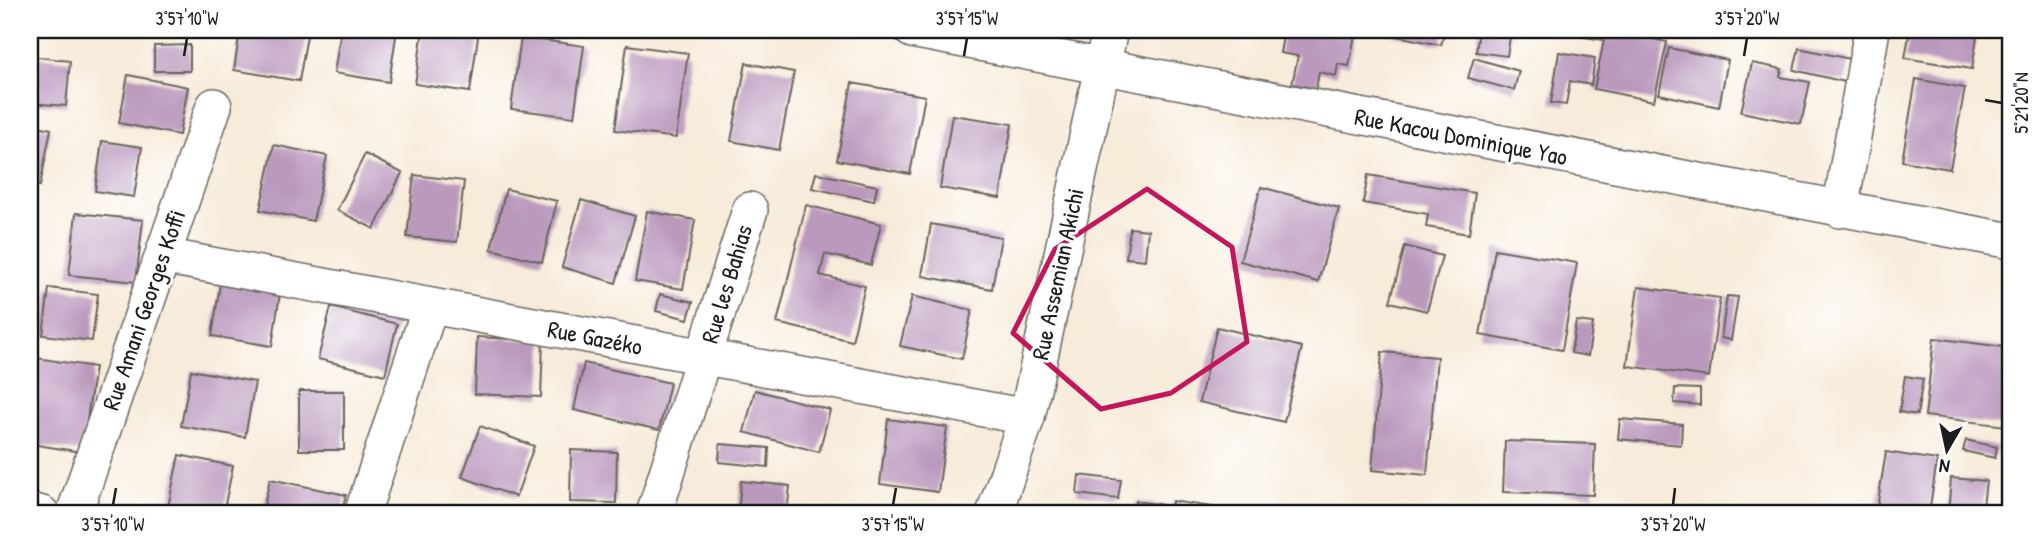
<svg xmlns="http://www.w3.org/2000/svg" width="2041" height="544" font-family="'Patrick Hand',sans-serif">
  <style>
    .building { fill: #ba99bd }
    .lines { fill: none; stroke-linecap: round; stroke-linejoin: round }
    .street-casing { stroke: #69645e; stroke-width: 38 }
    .street { stroke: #fff; stroke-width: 35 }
    .marked { fill: none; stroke: #c2185b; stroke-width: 5; stroke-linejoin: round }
    .ticks { fill: none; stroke: #1c1c1c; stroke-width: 2.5 }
    .labels { text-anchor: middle; stroke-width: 6; stroke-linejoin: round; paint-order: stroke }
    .street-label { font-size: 24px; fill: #1c1c1c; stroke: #fff }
    .neatline { fill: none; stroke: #1c1c1c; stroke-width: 2.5 }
    .ticks-label { font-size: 18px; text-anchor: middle; fill: #1c1c1c }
  </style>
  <rect width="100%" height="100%" fill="#fff"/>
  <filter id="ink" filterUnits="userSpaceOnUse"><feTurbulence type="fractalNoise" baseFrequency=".0143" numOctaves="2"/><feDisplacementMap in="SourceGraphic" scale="14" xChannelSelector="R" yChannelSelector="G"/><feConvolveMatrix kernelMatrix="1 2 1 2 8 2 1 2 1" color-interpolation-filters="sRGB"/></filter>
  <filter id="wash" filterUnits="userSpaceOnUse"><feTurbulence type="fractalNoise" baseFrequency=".00686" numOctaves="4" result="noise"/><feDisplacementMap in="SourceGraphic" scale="28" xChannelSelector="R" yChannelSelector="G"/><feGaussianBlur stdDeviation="1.57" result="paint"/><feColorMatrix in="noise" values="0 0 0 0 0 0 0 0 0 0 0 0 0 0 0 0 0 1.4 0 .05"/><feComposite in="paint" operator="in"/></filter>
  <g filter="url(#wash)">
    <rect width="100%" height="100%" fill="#f7ebd9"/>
    <g id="blocks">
      <path class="building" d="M240,30h68l-9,51 -65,-11z
        M341,30h56l-8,52 -55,-9z
        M423,30h56l-9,62 -55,-8z
        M1242,30h31l-1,7z
        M1284,30h72l-7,36 -11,-2 -2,12 -17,-4 -3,17 -24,-5 6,-28 -18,-3z
        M1388,30h57l-4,15 -54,-11z
        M1479,30h32l-4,26 -31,-4z
        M1538,30h72l57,12 -13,59 -60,-12 10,-49z
        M1910,30h68l-6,39 -67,-11z
        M521,37l63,9 -10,71 -63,-8z
        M190,45v26h-36v-25z
        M627,45l61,8 -12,85 -61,-8z
        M1669,48l59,12 -9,47 -60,-13z
        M1799,48l51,11 -5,23 -51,-12z
        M1559,52l36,6 -4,27 -21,-4 -4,24 -15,-2z
        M30,56l40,5 -4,45 -36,-3z
        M1474,58l45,13 -5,19 -46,-12z
        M746,63l48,9 -15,78 -48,-9z
        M1752,63l30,6 -2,8 30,5 -9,42 -60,-12z
        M128,75l60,12 -9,48 -60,-12z
        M1916,79l49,9 -15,81 -48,-8z
        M852,83l73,13 -15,78 -73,-14z
        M952,115l60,9 -12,74 -60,-10z
        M30,124l21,5 -11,57 -10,-2z
        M102,141l40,6 -8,50 -39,-6z
        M274,145l53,11 -14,65 -53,-11z
        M365,154l37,19 -28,56 -37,-19z
        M816,173l61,13 -3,15 -62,-13z
        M414,175l50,6 -7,61 -50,-5z
        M1368,175l107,18 -6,41 -43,-7 2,-13 -65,-11z
        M1261,187l78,21 -21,74 -78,-21z
        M506,189l51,12 -15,61 -51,-13z
        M581,200l54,16 -19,67 -54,-16z
        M806,205l75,19 -10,41 -46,-11 -5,21 45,11 -13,55 -75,-18z
        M647,211l48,9 -12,69 -48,-8z
        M76,213l67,7 -7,62 -67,-7z
        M931,224l70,13 -9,52 -70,-13z
        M1130,228l18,2 -3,30 -19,-2z
        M1405,246l37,10 -15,55 -37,-9z
        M1495,249l82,14 -15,87 -82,-15z
        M220,284l60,9 -8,53 -60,-10z
        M1638,287l82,11 -11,79 -82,-11z
        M49,288l49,6 -6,47 -49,-6z
        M660,294l33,8 -5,17 -32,-8z
        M912,296l60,14 -10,49 -62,-13z
        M1727,296l11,1 -7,43 -10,-2z
        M331,307l66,17 -12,51 -67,-16z
        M1576,321l17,2 -5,33 -17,-3z
        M1217,327l85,20 -18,75 -85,-20z
        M477,337l66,4 -2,56 -66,-3z
        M1934,338l77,10v36l-5,42 -81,-10z
        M1382,352l55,5 -10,118 -55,-5z
        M30,357l65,10 -13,85 -52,-8z
        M584,363l86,20 -11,47 -85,-20z
        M191,370l64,12 -10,55 -64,-11z
        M1905,376l18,3 -6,36 -18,-3z
        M1675,388l25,1v16l-26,-2z
        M755,390l75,20 -11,42 -75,-20z
        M299,391h45v59h-45z
        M888,419l59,8 -9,65 -58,-8z
        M1620,419l62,5 -1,21 -63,-6z
        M480,426l54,20 -18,51 -54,-20z
        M1966,440l31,7 -2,11 -32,-7z
        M1505,441l90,3 -2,51 -90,-3z
        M720,444l49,4 -1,19 -49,-5z
        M571,450l46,2 -1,51 -46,-1z
        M1886,452l51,8 -8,54h-53z
        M179,455l54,11 -10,48h-22l-33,-7z
        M1079,475l42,5 -3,19 -41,-5z
        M1951,478l35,3 -4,33h-34z
        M270,479l76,16 -5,19h-79z
        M741,481l49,5 -3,28h-49z
        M1136,501l27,4 -1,9h-29z
        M1172,501l53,8 -1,5h-54z
        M437,507l62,5v2h-63z"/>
    </g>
  </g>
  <g filter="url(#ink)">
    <use href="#blocks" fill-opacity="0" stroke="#69645e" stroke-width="2"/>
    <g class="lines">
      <g class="street-casing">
        <path id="street" d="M912,30l1099,211
          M1840,210l32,-180
          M163,256l864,161
          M30,511l12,3
          M74,514l140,-408
          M362,514l68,-207
          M654,514l96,-304
          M994,514l33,-97 83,-387"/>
      </g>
      <use href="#street" class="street"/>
    </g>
  </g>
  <path class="marked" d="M1147,189l85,58 15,95 -76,51 -70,16 -88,-76 42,-84z"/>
  <path class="ticks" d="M184,56l3,-18M964,56l3,-18M1744,56l3,-18M1985,100l17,3M113,505l3,-17M893,505l3,-17M1673,505l2,-17"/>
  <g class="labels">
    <g class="street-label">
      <text transform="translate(1461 137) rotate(11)" y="8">Rue Kacou Dominique Yao</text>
      <text transform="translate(1058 274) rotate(-78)" y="8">Rue Assemian Akichi</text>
      <text transform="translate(727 284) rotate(-73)" y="8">Rue les Bahias</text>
      <text transform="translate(144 310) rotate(-71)" y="8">Rue Amani Georges Koffi</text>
      <text transform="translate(595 338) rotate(11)" y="8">Rue Gazéko</text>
    </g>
  </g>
  <rect width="2041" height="544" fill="none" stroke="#fff" stroke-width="77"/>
  <g transform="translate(1947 450) rotate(189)" stroke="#ffffff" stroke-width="5" paint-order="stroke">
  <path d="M0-5L12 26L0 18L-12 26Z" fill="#1c1c1c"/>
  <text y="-10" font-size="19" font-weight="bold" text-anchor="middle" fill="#1c1c1c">N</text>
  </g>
  <rect x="38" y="38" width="1964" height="467" class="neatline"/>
  <g class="ticks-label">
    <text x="187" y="25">3°57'10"W</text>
    <text x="967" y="25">3°57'15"W</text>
    <text x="1747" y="25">3°57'20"W</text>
    <text transform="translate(2022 103) rotate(-90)" y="6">5°21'20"N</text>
    <text x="113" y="531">3°57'10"W</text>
    <text x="893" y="531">3°57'15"W</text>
    <text x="1673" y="531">3°57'20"W</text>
  </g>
</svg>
